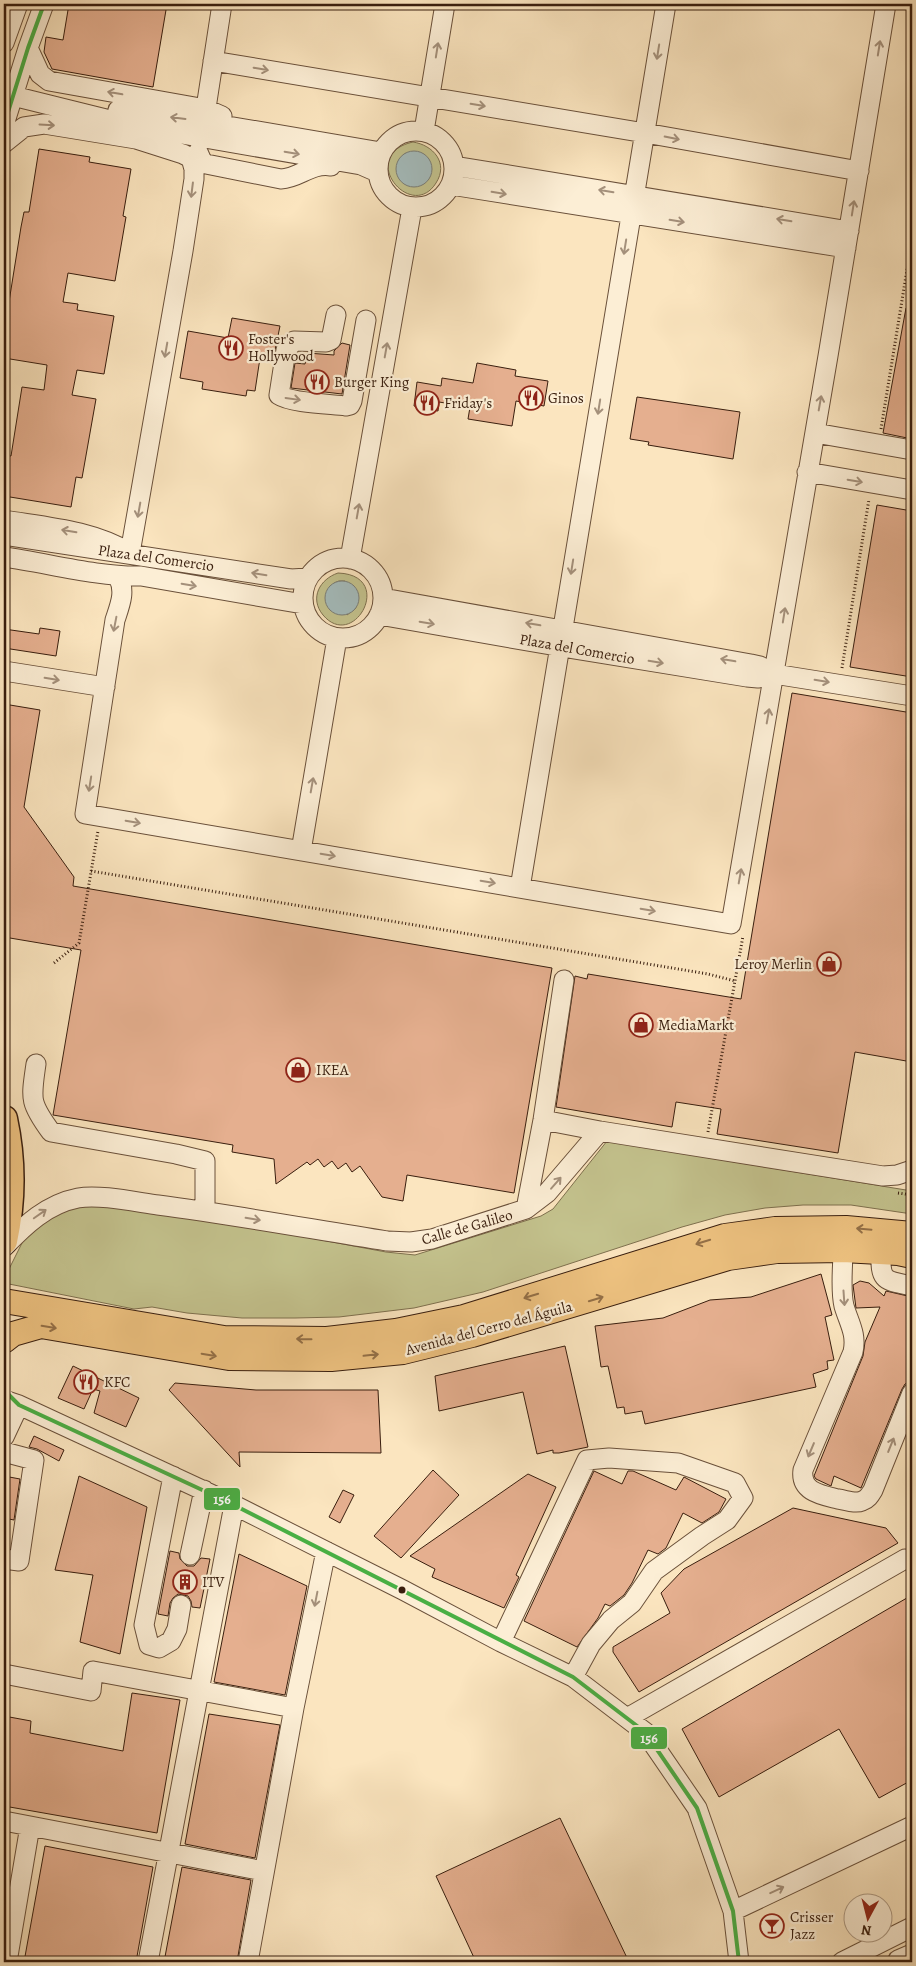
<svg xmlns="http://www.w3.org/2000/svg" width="916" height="1966" font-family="Alegreya,serif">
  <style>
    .green { fill: #c4c38e; stroke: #7e704e; fill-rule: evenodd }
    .water { fill: #a4bcbd; stroke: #797d77 }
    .building { fill: #e5af8f; stroke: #391e0e }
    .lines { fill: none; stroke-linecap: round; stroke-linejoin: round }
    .minor-casing { stroke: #6a503a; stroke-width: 21 }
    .major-casing { stroke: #391e0e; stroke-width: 26 }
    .highway-casing { stroke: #391e0e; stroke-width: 29 }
    .path { stroke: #391e0e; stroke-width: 3; stroke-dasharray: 1 2.5; stroke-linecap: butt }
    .minor { stroke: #fceed5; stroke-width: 19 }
    .major { stroke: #eec280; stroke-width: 24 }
    .highway { stroke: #eec280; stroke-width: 26 }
    .bus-1-casing { stroke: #fceed5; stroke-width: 8 }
    .bus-1 { stroke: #49af44; stroke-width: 4 }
    .oneway { stroke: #a4907b }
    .oneway2 { stroke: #947047 }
    .bus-dot { fill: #391e0e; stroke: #fceed5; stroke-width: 2 }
    .labels { text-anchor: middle; stroke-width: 4.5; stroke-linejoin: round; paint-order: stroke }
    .poi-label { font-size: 15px; fill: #391e0e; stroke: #fceed5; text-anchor: start }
    .street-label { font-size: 15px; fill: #391e0e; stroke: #fceed5 }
    .line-badge { stroke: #fceed5; stroke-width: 2 }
    .badge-label { font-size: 14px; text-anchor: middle; font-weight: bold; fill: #fff }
  </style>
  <rect width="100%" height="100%" fill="#fbe5bf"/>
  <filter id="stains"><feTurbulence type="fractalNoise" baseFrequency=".004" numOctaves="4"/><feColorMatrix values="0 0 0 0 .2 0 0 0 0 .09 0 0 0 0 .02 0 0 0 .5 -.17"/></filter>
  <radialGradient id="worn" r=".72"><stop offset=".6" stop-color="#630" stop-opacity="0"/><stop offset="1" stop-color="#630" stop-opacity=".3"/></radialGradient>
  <path class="green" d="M413,142c20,3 36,21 23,41 -25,40 -80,-28 -23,-41zM406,153l-3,29c-8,-9 -7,-22 3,-29z
    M338,573c58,2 16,79 -15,42 -14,-17 -3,-36 15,-42zM339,581h6l11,27 -9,7 -13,-32z
    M607,1141l305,50v23l-61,-9h-48l-38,3 -40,7 -43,12 -199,65 -69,16 -75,9 -44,1h-53l-55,-5 -35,-6 -18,2 -130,-26v-4l24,-48 32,-20 22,-8 121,15 183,34 29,3 126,-39 12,-7z"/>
  <path class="water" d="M396 169a18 18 0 1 1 36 0a18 18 0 1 1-36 0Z
    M325 598a17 17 0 1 1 34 0a17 17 0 1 1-34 0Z"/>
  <path class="building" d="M69,4h98l-14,83 -101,-18 -8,-17 2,-15 17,3z
    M39,149l51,8 -1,5 42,7 -8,47 3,1 -11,64 -47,-8 -5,29 15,2 -1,6 37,6 -10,58 -27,-4 -5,25 24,4 -14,79 -6,-1 -5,30 -67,-11v-41l7,1 11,-69 22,3 3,-25 -43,-7v-25l17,-106 3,-15h5z
    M906,308h6v131l-29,-6z
    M232,318l48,8 -7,34 -13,-2 -5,33 -8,-1 -1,6 -44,-7 1,-7 -23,-4 8,-47 40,7z
    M342,343l8,2 -8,49 -51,-6 4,-25 10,1 2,-11 27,2v-4z
    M477,363l39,7 -1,6 33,5 -4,25 -28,-5 -4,25 -44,-7 2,-12 -31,-5 -1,9 -24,-5 3,-24 24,4 1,-8 31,5z
    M637,397l103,15 -7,47 -85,-14 1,-3 -19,-3z
    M877,505l35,6v166l-62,-10z
    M40,628l20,3 -4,25 -52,-8v-19l35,5z
    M792,693l120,20v349l-57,-10 -17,101 -121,-19 4,-25 -45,-7 -4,25 -116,-20 19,-131 12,3 1,-5 153,25z
    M4,704l36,6 -16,97 50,70 -1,9 479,82 -38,225 -107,-18 -4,26 -21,-4 -22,-31 -8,6 -6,-9 -8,6 -6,-8 -8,6 -6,-8 -8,6 -3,-3 -31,22 -2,-25 -42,-7 1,-7 -180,-30 28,-165 -77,-13z
    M821,1274l11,41 -7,2 9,43 -7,1 1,8 -15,5 3,13 -171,37 -3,-13 -17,3 -1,-7 -7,1 -9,-42 -7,1 -6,-41 68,-8 47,-18 41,-3z
    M860,1281l9,2 15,13 2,-5 26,6v80l-2,5 -5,2 -3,5 -41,99 -27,-12 -3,10 -15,-7 -2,-3 49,-120 2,-14 15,-35 -24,1 -3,-23z
    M565,1346l23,101 -29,6h-6v-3l-16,4 -14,-62 -84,19 -4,-35z
    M73,1366l66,32 -13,29 -32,-14 6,-22 -7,-2 -9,20 -26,-11z
    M175,1383l81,7h122l3,63 -142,-1 1,15 -71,-77z
    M34,1436l30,14 -5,11 -22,-12 -8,-2z
    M433,1470l26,25 -58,63 -27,-22z
    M594,1471l28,13 6,-13h5l43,19 8,-13 42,22 -7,13 -17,11 -19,-10 -17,35 -8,6 -10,-4 -16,33 -8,12 -14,11 -5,-2 -7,14 -21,29 -53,-26z
    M528,1474l28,13 -40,88 3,2 -15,31 -72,-31 3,-8 -25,-13z
    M4,1476l16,3 -6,41 -10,-2z
    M79,1476l68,31 -27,147 -40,-12 13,-67 -38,-5z
    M343,1490l11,5 -14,28 -11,-6z
    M793,1508l93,20 12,15 -259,149 -26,-40v-5l57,-34 -9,-20 23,-24z
    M170,1551l9,2 1,6 7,7h7l7,-8 9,1 -10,49 -8,-1 -1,-6 -3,-5 -10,-2 -5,4 -3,5 -2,13 -10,-2z
    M239,1554l68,32 -22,109 -71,-13z
    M912,1595v185l-33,18 -40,-69 -120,68 -37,-68z
    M132,1693l48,7 -23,133 -153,-27v-90l27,5 -1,12 93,18z
    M209,1714l71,11 -25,133 -70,-14z
    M560,1818l69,144h-153l-40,-86z
    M45,1846l108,21 -17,95h-112z
    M182,1867l69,13 -14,82h-73z"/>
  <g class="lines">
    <g class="minor-casing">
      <path id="minor" d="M4,43l14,-39
        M28,48l12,26 9,7 157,28 16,7
        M213,61l432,72 214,38
        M21,98l109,27 231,40 16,7
        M118,110l86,12 177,30
        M204,121l18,-117
        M4,125l24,-77 16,-44
        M378 169a38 38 0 1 1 76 0a38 38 0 1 1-76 0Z
        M424,131l21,-127
        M4,143l20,-16 20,-3 92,15 47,15 8,4 3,11v10l-11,72 -53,302c-38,-23 -83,-26 -126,-33
        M198,152l4,9 4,3 75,15c19,-1 29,-16 50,-13
        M454,166l395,65
        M451,185l395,63
        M336,315l-5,25 -5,2 -32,-1 -8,9 -7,45c12,8 51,9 67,11l4,-1 2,-4 14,-81
        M815,433l97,17
        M807,472l105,18
        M4,535l287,44 17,-1
        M4,557c44,6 93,20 137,19l162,28
        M303 598a40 40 0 1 1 80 0a40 40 0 1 1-80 0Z
        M350,559l62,-351
        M118,577c8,14 2,28 -3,43l-30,194 646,110 97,-568 58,-352
        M383,598l368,66 9,2 14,8 138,22
        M379,615l195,34 173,28 11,1 16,-4
        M4,671l101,16
        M301,851l36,-213
        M520,888l146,-884
        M36,1064c-5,35 -7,38 15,68l125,22 29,7v50
        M543,1120l57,11 283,45 14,-1 15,-5
        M526,1209l17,-89 21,-140
        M4,1247c21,-22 43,-43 74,-49 21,-4 58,4 80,7 77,10 153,24 229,36l24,1 21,-3 94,-30 21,-16 53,-62
        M843,1250c0,17 -3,39 1,56 5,17 13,28 9,46l-50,118c-3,22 19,25 35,29 8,1 17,5 24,2 6,-2 8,-6 11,-11l39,-97
        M881,1252c-1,31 4,28 31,34
        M4,1400l15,5 207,96 177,89 98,52 72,35 72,55 52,76 36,103 6,51
        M4,1437l15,-32
        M4,1452l30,8 -15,101 -15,-2
        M173,1476l-29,149 5,20 10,3 12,-7 6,-12 4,-24
        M190,1555l14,-65
        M501,1642l86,-182 22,-2 69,5 57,20 8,15 -16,22 -25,16 -48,35 -22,32 -21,17 -20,24 -18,33
        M4,1674l87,17 2,-20 201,37
        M627,1718l278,-159
        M4,1821l260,50
        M733,1911l179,-85
        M898,1960l14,-6
        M7,1962l23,-136
        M148,1962l86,-457
        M248,1962l46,-254 32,-157
        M842,1962l70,-35"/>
    </g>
    <g class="major-casing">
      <path id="major" d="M4,1301l220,37 103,1 69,-8 68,-14 261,-81 50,-7 71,-1 66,6
        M4,1341l9,-7 28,-8 188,32 102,1 72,-7 69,-17 256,-77 49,-7 66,-1 55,3 14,3"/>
    </g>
    <g class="highway-casing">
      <path id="highway" d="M4,1119c9,42 9,80 0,122"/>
    </g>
    <path class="path" d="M881,429l31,-190
      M842,668l27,-169
      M91,871l617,103 27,7
      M54,963l25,-20 19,-112
      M708,1132l35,-196
      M898,1193l14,2
      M912,1199l-3,-1v4l3,1"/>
    <use href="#minor" class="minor"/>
    <use href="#major" class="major"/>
    <use href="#highway" class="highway"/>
    <g class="bus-1-casing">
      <path id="bus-1" d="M4,125l24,-77 16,-44
        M4,1390l15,15 207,96 347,176 72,55 52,76 36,103 6,51"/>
    </g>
    <use href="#bus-1" class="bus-1"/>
  </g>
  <defs><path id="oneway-shaft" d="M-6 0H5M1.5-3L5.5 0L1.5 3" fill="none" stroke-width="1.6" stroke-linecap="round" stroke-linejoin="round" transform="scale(1.25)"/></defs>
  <g class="oneway">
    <use href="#oneway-shaft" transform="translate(879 48) rotate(-81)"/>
    <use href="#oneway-shaft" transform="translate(437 50) rotate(-81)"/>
    <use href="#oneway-shaft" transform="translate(658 52) rotate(99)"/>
    <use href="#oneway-shaft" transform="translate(261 69) rotate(10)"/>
    <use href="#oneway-shaft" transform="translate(115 93) rotate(-170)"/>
    <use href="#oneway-shaft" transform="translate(478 105) rotate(9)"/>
    <use href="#oneway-shaft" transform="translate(178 118) rotate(-173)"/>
    <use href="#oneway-shaft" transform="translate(47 125) rotate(3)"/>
    <use href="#oneway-shaft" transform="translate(672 138) rotate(11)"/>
    <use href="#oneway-shaft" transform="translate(292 153) rotate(10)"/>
    <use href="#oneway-shaft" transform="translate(192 190) rotate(97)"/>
    <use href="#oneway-shaft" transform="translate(606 191) rotate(-171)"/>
    <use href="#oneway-shaft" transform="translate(499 193) rotate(9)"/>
    <use href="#oneway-shaft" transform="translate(853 208) rotate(-81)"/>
    <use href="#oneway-shaft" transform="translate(784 220) rotate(-171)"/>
    <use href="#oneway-shaft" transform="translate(677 221) rotate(9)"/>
    <use href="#oneway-shaft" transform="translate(625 247) rotate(99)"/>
    <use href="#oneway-shaft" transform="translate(166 350) rotate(100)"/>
    <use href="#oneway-shaft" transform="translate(386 350) rotate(-80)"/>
    <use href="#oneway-shaft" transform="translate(293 399) rotate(8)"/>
    <use href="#oneway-shaft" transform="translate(820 403) rotate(-80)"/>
    <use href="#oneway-shaft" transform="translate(599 407) rotate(99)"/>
    <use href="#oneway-shaft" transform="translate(855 481) rotate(10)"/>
    <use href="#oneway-shaft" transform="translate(139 510) rotate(100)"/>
    <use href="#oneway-shaft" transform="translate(358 511) rotate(-80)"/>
    <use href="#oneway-shaft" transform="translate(69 531) rotate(-171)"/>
    <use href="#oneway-shaft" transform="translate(572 567) rotate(99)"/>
    <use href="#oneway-shaft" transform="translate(259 574) rotate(-171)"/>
    <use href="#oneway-shaft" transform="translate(189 585) rotate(10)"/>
    <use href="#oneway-shaft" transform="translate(784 615) rotate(-81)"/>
    <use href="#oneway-shaft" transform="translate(427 623) rotate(10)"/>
    <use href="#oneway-shaft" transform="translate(115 624) rotate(101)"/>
    <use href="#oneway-shaft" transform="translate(533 624) rotate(-170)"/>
    <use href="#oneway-shaft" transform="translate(728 660) rotate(-170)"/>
    <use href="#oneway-shaft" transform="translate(656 662) rotate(9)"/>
    <use href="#oneway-shaft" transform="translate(52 679) rotate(9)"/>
    <use href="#oneway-shaft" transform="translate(822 681) rotate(9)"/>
    <use href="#oneway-shaft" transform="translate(768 716) rotate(-80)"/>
    <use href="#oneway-shaft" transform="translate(90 784) rotate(99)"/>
    <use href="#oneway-shaft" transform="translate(312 785) rotate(-80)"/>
    <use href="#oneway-shaft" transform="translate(133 822) rotate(10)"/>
    <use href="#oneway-shaft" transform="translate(328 855) rotate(10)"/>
    <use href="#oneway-shaft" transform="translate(740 876) rotate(-80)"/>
    <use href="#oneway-shaft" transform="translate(488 882) rotate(10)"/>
    <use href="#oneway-shaft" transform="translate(648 910) rotate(10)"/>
    <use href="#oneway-shaft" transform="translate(556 1183) rotate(-49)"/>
    <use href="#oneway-shaft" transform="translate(40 1214) rotate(-35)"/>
    <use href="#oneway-shaft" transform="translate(253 1219) rotate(9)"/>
    <use href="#oneway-shaft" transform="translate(844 1298) rotate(86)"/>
    <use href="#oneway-shaft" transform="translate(891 1445) rotate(-68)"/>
    <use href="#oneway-shaft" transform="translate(811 1450) rotate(113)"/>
    <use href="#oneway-shaft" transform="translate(316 1599) rotate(101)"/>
    <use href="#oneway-shaft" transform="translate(777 1890) rotate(-25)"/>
  </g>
  <g class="oneway2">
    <use href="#oneway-shaft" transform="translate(864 1229) rotate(-175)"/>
    <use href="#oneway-shaft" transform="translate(703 1242) rotate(163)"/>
    <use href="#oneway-shaft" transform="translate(531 1296) rotate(163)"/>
    <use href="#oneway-shaft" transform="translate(596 1299) rotate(-17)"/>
    <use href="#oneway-shaft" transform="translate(49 1327) rotate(9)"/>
    <use href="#oneway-shaft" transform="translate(304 1339) rotate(-179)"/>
    <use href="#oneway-shaft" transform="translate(209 1355) rotate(10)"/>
    <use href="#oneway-shaft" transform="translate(371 1355) rotate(-6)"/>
  </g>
  <defs>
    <g id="restaurant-ring" transform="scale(1.25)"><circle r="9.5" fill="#fceed5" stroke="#8f2418" stroke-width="1.5"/><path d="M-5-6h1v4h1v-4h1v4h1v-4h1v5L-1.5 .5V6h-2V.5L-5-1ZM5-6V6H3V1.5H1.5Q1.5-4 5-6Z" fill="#8f2418"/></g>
    <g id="shop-ring" transform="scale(1.25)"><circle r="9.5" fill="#fceed5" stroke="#8f2418" stroke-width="1.5"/><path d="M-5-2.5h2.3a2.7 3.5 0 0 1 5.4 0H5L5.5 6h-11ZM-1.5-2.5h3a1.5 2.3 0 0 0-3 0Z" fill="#8f2418"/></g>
    <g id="building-ring" transform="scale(1.25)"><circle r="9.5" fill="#fceed5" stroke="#8f2418" stroke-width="1.5"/><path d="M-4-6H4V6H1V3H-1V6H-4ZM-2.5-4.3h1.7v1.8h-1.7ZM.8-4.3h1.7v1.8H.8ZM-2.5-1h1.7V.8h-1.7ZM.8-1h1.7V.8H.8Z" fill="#8f2418"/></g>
    <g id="bar-ring" transform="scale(1.25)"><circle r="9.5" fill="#fceed5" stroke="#8f2418" stroke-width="1.5"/><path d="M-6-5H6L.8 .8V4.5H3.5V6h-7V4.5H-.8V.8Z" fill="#8f2418"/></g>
  </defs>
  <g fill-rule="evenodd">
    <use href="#restaurant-ring" x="231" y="348"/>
    <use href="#restaurant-ring" x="317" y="382"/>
    <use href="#restaurant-ring" x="531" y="398"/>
    <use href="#restaurant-ring" x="427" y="403"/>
    <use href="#shop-ring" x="829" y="964"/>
    <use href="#shop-ring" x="641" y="1025"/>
    <use href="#shop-ring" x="298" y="1070"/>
    <use href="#restaurant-ring" x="86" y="1382"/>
    <use href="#building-ring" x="185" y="1582"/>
    <use href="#bar-ring" x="772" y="1926"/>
  </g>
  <circle class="bus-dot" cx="402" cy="1590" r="4.5"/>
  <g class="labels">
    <g class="poi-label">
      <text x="248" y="344">Foster's<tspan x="248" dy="17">Hollywood</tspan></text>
      <text x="334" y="387">Burger King</text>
      <text x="548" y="403">Ginos</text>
      <text x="444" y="408">Friday's</text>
      <text x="812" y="969" text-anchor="end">Leroy Merlin</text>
      <text x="658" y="1030">MediaMarkt</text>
      <text x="316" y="1075">IKEA</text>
      <text x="104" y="1387">KFC</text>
      <text x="202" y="1587">ITV</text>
      <text x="790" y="1922">Crisser<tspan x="790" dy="17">Jazz</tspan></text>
    </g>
    <g class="street-label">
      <text transform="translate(156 558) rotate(8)" y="5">Plaza del Comercio</text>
      <text transform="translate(577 649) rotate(10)" y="5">Plaza del Comercio</text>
      <text transform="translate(467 1227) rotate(-16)" y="5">Calle de Galileo</text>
      <text transform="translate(489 1328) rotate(-15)" y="5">Avenida del Cerro del Águila</text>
    </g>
  </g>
  <g class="line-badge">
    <rect x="203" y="1487" width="38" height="24" rx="5" fill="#49af44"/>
    <rect x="630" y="1726" width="38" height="24" rx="5" fill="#49af44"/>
  </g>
  <g class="badge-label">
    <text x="222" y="1504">156</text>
    <text x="649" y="1743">156</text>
  </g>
  <rect width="916" height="1966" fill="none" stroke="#fbe5bf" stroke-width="20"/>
  <rect x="5" y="5" width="906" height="1956" fill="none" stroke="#391e0e" stroke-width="2.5"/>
  <rect x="10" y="10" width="896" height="1946" fill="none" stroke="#391e0e"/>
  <g transform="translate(868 1918) rotate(187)"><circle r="24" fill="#fceed5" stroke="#ae9b85"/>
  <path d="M0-4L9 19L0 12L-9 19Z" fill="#8f2418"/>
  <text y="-8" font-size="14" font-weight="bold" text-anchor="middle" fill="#391e0e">N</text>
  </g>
  <rect width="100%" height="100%" filter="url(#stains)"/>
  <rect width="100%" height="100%" fill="url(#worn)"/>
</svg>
